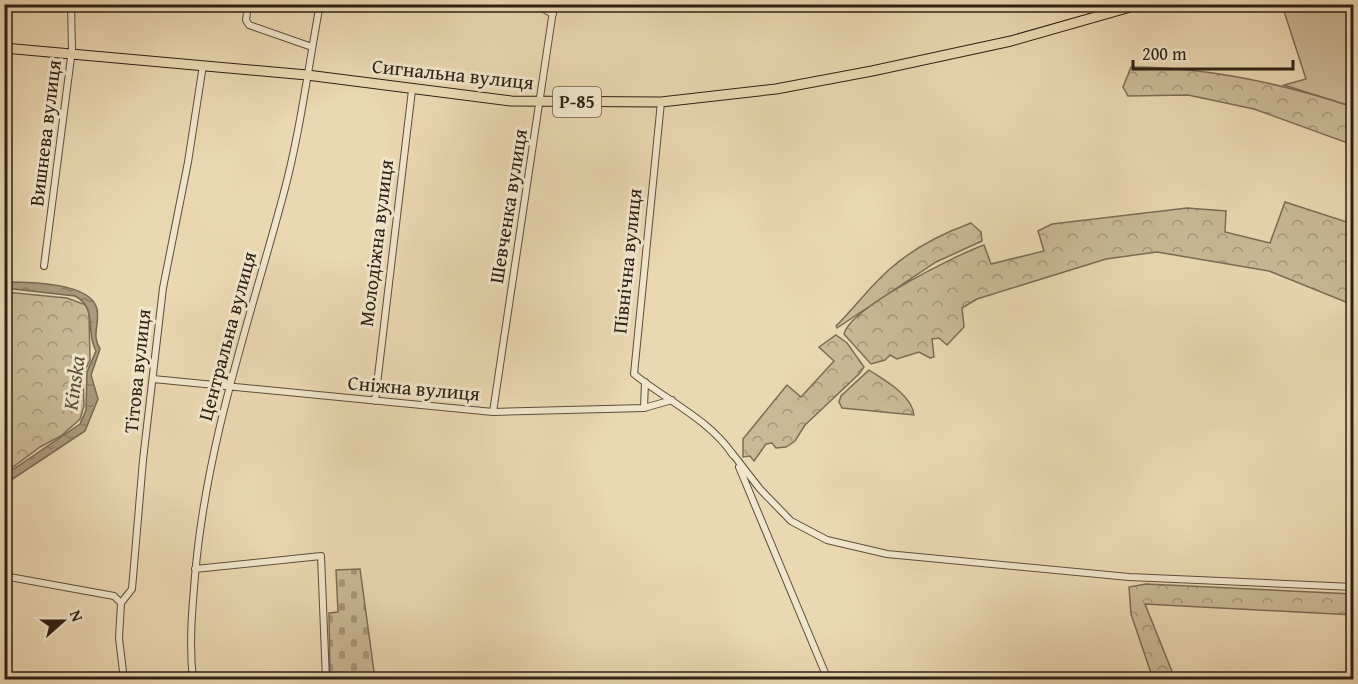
<svg xmlns="http://www.w3.org/2000/svg" width="1358" height="684" font-family="'Gentium Book Plus',serif">
  <style>
    .green { fill: #cab997; stroke: #7c6c56; stroke-width: 1.5 }
    .forest { fill: url(#forest-crowns); stroke: #7c6c56; stroke-width: 1.5 }
    .cemetery { fill: url(#cemetery-stones); stroke: #7c6c56; stroke-width: 1.5 }
    .water { fill: url(#water-ripples); stroke: #786953; stroke-width: 1.5 }
    .lines { fill: none; stroke-linecap: round; stroke-linejoin: round }
    .street-casing { stroke: #5c4e3c; stroke-width: 8 }
    .primary-casing { stroke: #2d2015; stroke-width: 11 }
    .street { stroke: #f1e6cd; stroke-width: 6 }
    .primary { stroke: #ead8b2; stroke-width: 9 }
    .labels { text-anchor: middle; stroke-width: 6; stroke-linejoin: round; paint-order: stroke }
    .shield { fill: #f1e6cd; stroke: #685b4c; stroke-width: 1.5 }
    .shield-label { font-size: 18px; font-weight: bold; fill: #2d2015 }
    .street-label { font-size: 20px; fill: #2d2015; stroke: #f1e6cd }
    .water-label { font-size: 21px; font-style: italic; fill: #594a39; stroke: #f1e6cd }
  </style>
  <defs>
    <pattern id="forest-crowns" width="20" height="18" patternUnits="userSpaceOnUse" patternTransform="scale(1.5)"><rect width="20" height="18" fill="#cab997"/><path d="M2 6a3 3 0 1 1 6 0M12 15a3 3 0 1 1 6 0" fill="none" stroke="#a4967a"/></pattern>
    <pattern id="cemetery-stones" width="16" height="16" patternUnits="userSpaceOnUse" patternTransform="scale(1.5)"><rect width="16" height="16" fill="#cab997"/><path d="M2 7V4a2 2 0 0 1 4 0v3zM10 15v-3a2 2 0 0 1 4 0v3z" fill="#a4967a"/></pattern>
    <pattern id="water-ripples" width="26" height="14" patternUnits="userSpaceOnUse" patternTransform="scale(1.5)"><rect width="26" height="14" fill="#aa997d"/><path d="M2 4q2-2 4 0t4 0M15 11q2-2 4 0t4 0" fill="none" stroke="#8b7c65"/></pattern>
  </defs>
  <rect width="100%" height="100%" fill="#ead8b2"/>
  <filter id="stains"><feTurbulence type="fractalNoise" baseFrequency=".00333" numOctaves="4"/><feColorMatrix values="0 0 0 0 .2 0 0 0 0 .09 0 0 0 0 .02 0 0 0 .5 -.17"/></filter>
  <radialGradient id="worn" r=".72"><stop offset=".6" stop-color="#630" stop-opacity="0"/><stop offset="1" stop-color="#630" stop-opacity=".3"/></radialGradient>
  <path class="green" d="M1282,5h71v102l-69,-22 22,-6z"/>
  <path class="forest" d="M1131,67c77,0 150,16 222,40v38l-99,-36 -66,-14 -60,1 -5,-9z
    M1285,202l68,22v81l-84,-34 -112,-19 -51,7 -129,40 -15,9 2,19 -17,18 -8,-7 -7,1 2,18 -4,1 -11,-6 -22,7 -7,-4 -5,5 -14,4 -27,-30c7,-27 112,-79 140,-89l7,19 53,-13 -6,-20 14,-7 135,-16 39,3 -1,21 45,11z
    M971,223l10,9 1,9 -46,21 -99,66 -1,-2c19,-19 35,-41 55,-58 24,-21 50,-34 80,-45z
    M5,292l62,6 19,7 3,8 1,47 -7,15 1,31 -4,13 -19,17 -21,11 -35,26z
    M836,335l11,8 17,24 -5,7 -54,51 -10,16 -9,6 -10,1 -4,-5 -6,1 -12,17 -4,-5 -7,1v-18l44,-54 14,12 33,-36 -15,-14z
    M869,370c15,10 43,25 45,45l-72,-7 -3,-6 2,-6z
    M1146,584l207,10v21l-208,-11 30,75h-22l-22,-65 -2,-27z"/>
  <path class="cemetery" d="M360,569l15,110h-45l-1,-66 9,-1 -2,-42z"/>
  <path class="water" d="M5,282c23,0 86,0 92,27 3,15 -6,26 3,40l-9,26 7,24 -13,32 -80,53v-9l75,-51 6,-14 1,-38 9,-21c-11,-20 2,-43 -21,-55l-70,-8z"/>
  <g class="lines">
    <g class="street-casing">
      <path id="street" d="M248,4l-2,16 3,5 63,22
        M534,4l19,10
        M661,102l-27,272c32,26 76,46 99,81
        M44,266l28,-216 -1,-46
        M153,379l340,33 151,-4 28,-8
        M375,401l37,-311
        M644,408l1,-26
        M493,412l61,-408
        M732,453l28,36 31,32 36,19 60,14 242,23 225,10
        M739,467l89,213
        M195,569l126,-13 5,124
        M4,576l110,20 7,7
        M124,680l-5,-42 2,-35 11,-14 11,-129 20,-172 25,-126 15,-97
        M193,680c-4,-36 -1,-69 2,-104 11,-131 54,-254 88,-380 17,-62 25,-128 37,-192"/>
    </g>
    <g class="primary-casing">
      <path id="primary" d="M4,48l303,27 204,26 150,1 115,-13 96,-18 139,-30 130,-37"/>
    </g>
    <use href="#street" class="street"/>
    <use href="#primary" class="primary"/>
  </g>
  <g class="labels">
    <rect class="shield" x="553" y="87" width="48" height="30" rx="4.5"/>
    <g class="shield-label">
      <text x="577" y="108">Р-85</text>
    </g>
    <g class="street-label">
      <text transform="translate(453 74) rotate(6)" y="7">Сигнальна вулиця</text>
      <text transform="translate(45 133) rotate(-83)" y="7">Вишнева вулиця</text>
      <text transform="translate(508 206) rotate(-81)" y="7">Шевченка вулиця</text>
      <text transform="translate(376 243) rotate(-83)" y="7">Молодіжна вулиця</text>
      <text transform="translate(627 261) rotate(-84)" y="7">Північна вулиця</text>
      <text transform="translate(227 336) rotate(-75)" y="7">Центральна вулиця</text>
      <text transform="translate(137 371) rotate(-84)" y="7">Тітова вулиця</text>
      <text transform="translate(414 388) rotate(5)" y="7">Сніжна вулиця</text>
    </g>
    <g class="water-label">
      <text transform="translate(74 383) rotate(-82)" y="7">Kinska</text>
    </g>
  </g>
  <rect width="1358" height="684" fill="none" stroke="#ead8b2" stroke-width="24"/>
  <rect x="6" y="6" width="1346" height="672" fill="none" stroke="#2d2015" stroke-width="3"/>
  <rect x="12" y="12" width="1334" height="660" fill="none" stroke="#2d2015" stroke-width="1.5"/>
  <g transform="translate(63 621) rotate(69)" stroke="#f1e6cd" stroke-width="4.5" paint-order="stroke">
  <path d="M0-4.5L10 22L0 15L-10 22Z" fill="#2d2015"/>
  <text y="-9" font-size="16" font-weight="bold" text-anchor="middle" fill="#2d2015">N</text>
  </g>
  <path d="M1133 60v9h160v-9" fill="none" stroke="#2d2015" stroke-width="3"/>
  <text x="1142" y="60" font-size="18" fill="#2d2015" stroke="#f1e6cd" stroke-width="4.5" paint-order="stroke">200 m</text>
  <rect width="100%" height="100%" filter="url(#stains)"/>
  <rect width="100%" height="100%" fill="url(#worn)"/>
</svg>
